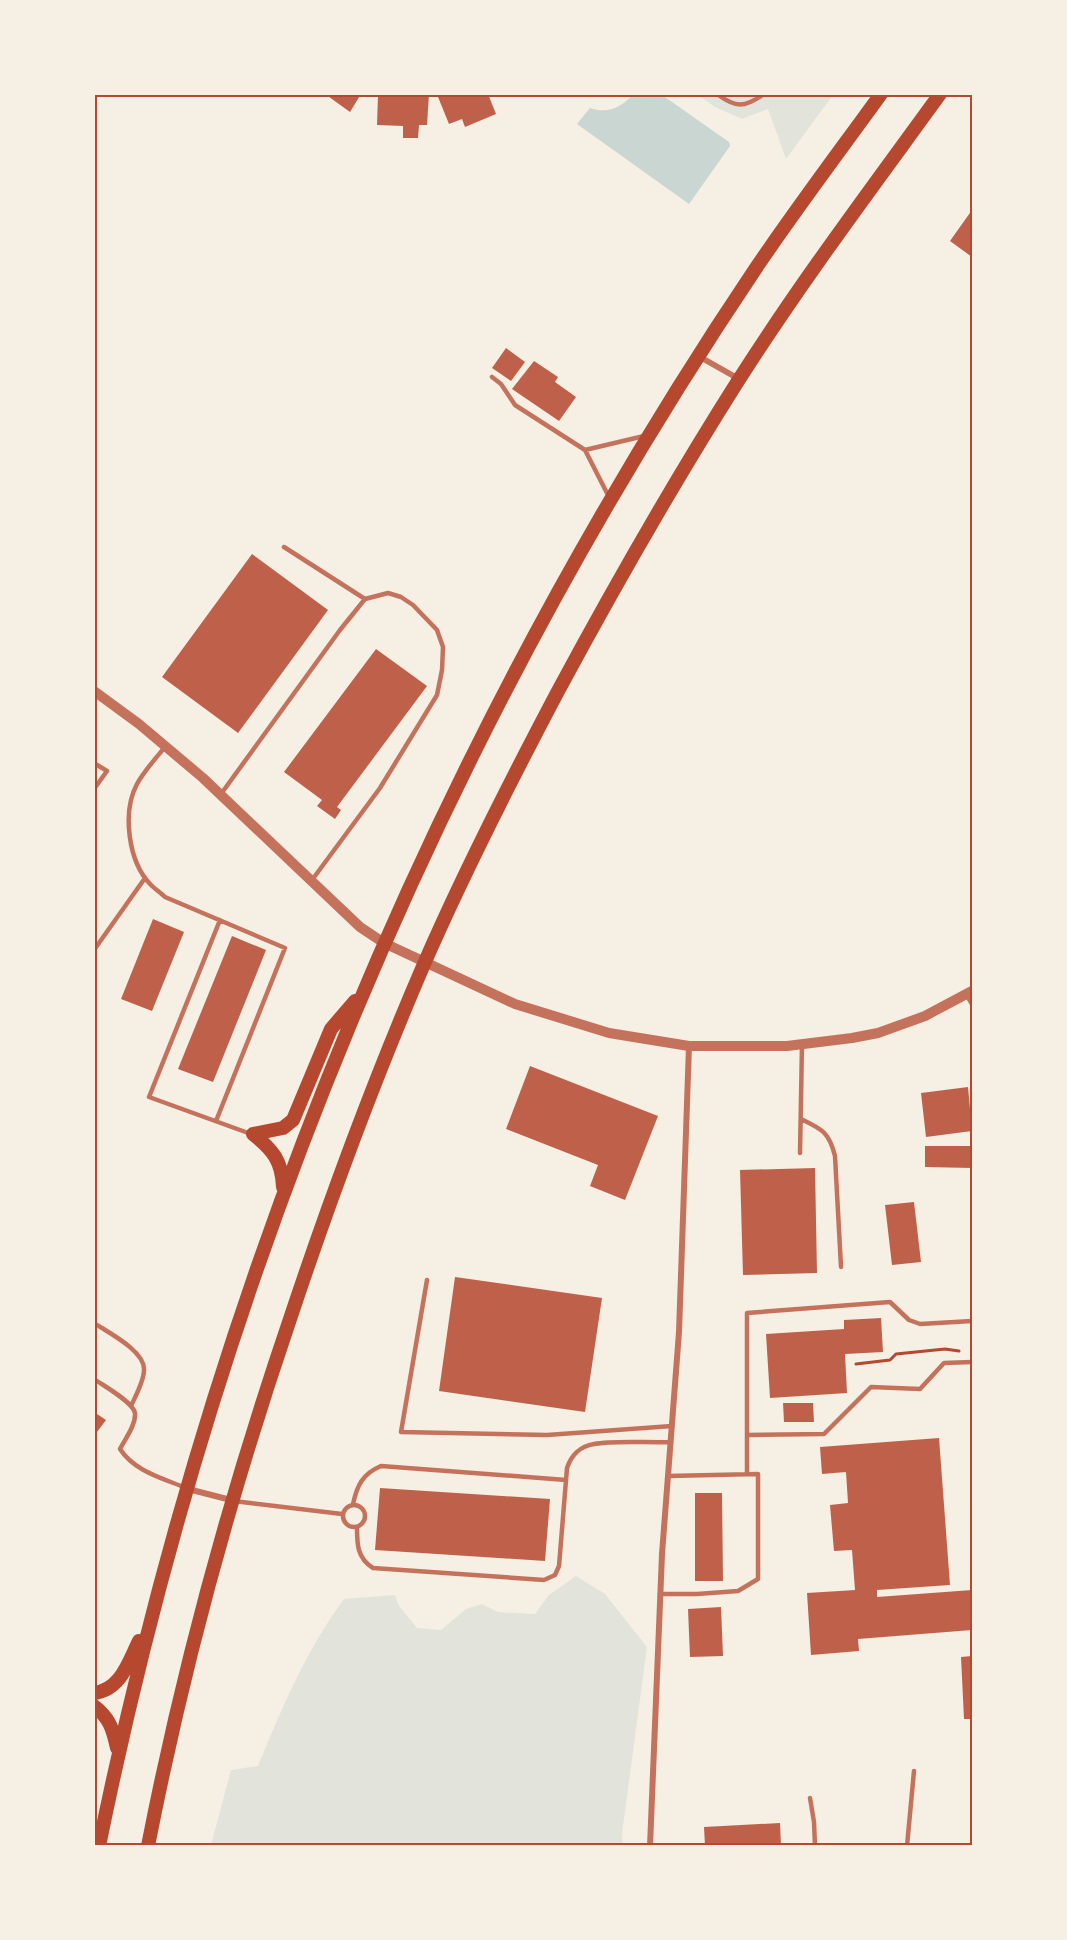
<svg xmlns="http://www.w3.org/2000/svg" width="1067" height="1940" font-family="Manrope,sans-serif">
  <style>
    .green { fill: #e2e4dc }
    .water { fill: #c9d6d2 }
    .building { fill: #bf614a }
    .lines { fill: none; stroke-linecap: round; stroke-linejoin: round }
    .path { stroke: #b5482f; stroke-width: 3 }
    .service { stroke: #c5725c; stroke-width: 4.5 }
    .minor { stroke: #c5725c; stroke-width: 6 }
    .tertiary { stroke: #c5725c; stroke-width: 10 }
    .primary { stroke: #b5482f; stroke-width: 14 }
    .neatline { fill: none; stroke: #b5482f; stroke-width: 2 }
  </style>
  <rect width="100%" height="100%" fill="#f6efe4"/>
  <path class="green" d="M698,95h135l-47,64 -18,-50 -26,10 -27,-12z
    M576,1576l29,18 42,53 -25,187 1,11h-412l20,-75 27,-4c24,-58 48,-116 86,-167l51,-4 4,11 18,22 24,2 25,-21 16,-5 16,8 37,2 14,-19z"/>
  <path class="water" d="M632,95h30l67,47 1,4 -41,58 -112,-80 13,-16c17,6 31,0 42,-13z"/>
  <path class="building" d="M325,94h36l-11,18z
    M409,94h20l-2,31h-8l-1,13h-15v-12l-26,-1 1,-30 31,1z
    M444,94h44l8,20 -31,13 -3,-8 -13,5 -11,-27z
    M972,210v47l-22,-16z
    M506,348l19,14 -14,19 -19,-13z
    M534,361l24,16 -3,5 21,15 -17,24 -47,-32z
    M252,554l76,56 -90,123 -76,-56z
    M376,649l51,37 -90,121 4,3 -6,9 -18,-13 5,-6 -38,-28z
    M153,919l31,13 -32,79 -31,-12z
    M232,936l34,14 -53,132 -35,-13z
    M530,1066l128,50 -33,84 -35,-14 8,-21 -92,-36z
    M968,1087l4,44 -46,6 -5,-44z
    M925,1146h47v22l-47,-1z
    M815,1168l2,105 -74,2 -3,-105z
    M914,1202l7,60 -29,3 -7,-60z
    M455,1277l147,21 -17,114 -146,-21z
    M881,1318l2,34 -38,2 2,39 -77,5 -4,-64 78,-5v-9z
    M783,1403h30l1,19h-30z
    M94,1412l12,8 -12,16z
    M939,1438l11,147 -73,5v7l95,-7v40l-114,9 1,12 -48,4 -4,-62 48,-3 -3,-40 -18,1 -4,-46 18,-2 -2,-31 -24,2 -2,-27z
    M380,1488l170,11 -5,62 -170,-11z
    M695,1493h27l1,88h-28z
    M721,1607l2,49 -33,1 -2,-48z
    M972,1656v63h-8l-3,-62z
    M780,1823l1,23h-76l-1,-19z"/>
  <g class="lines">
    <path class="path" d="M856,1364l34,-4 6,-6 49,-5 14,2"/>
    <path class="service" d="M717,94c19,14 27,14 47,0
      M492,377l9,7 14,21 70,45
      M610,499l-25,-49 59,-14
      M284,547l81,52
      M165,747c-9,11 -21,24 -28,37 -15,28 -9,78 14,101 4,4 10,8 14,12l120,51 -69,173
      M94,763l13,8 -13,18
      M221,794l119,-164 25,-31 23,-6 13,4 12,8 24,25 6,17 -1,23 -5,25 -57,93 -68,92
      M220,920l-71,177 102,37
      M94,950l51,-72
      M966,994l6,10
      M801,1119c21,10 28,13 34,37l6,111
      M800,1153l2,-109
      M427,1280l-26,152 146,3 125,-9
      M94,1323c15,10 51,28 50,47 0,11 -8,25 -13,36
      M94,1379c10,7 39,23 41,34 1,12 -10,26 -15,36 14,22 42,29 66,39
      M748,1435l76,-1 47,-47 49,2 24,-26 28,-1
      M747,1474v-161l143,-11 19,18 11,4 52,-3
      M234,1501l108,13
      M353,1504c4,-18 9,-30 28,-38l185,14
      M343 1516a11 11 0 1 1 22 0a11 11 0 1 1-22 0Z
      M357,1527c0,17 0,31 16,41l171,12 11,-5 4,-9 8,-98c4,-12 13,-22 27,-24 21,-4 54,-1 77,-2
      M660,1594h37l41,-3 20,-12v-105l-90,2
      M810,1798l4,24 1,24
      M907,1846l7,-75"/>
    <path class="minor" d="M700,357l39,22
      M188,1489l43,11
      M650,1846l12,-292 17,-222 10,-286"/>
    <path class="tertiary" d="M94,691l45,33 64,54 157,149 24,16 131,61 94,29 80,13h98l65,-8 26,-5 47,-17 47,-25"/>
    <path class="primary" d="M253,1134l30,-6 10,-8 38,-91 24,-28
      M253,1134c20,16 29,27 30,53
      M94,1693c27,-3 35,-32 45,-52
      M94,1706c16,12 19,24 23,42
      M99,1846c115,-565 335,-1099 657,-1578 40,-59 83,-116 125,-174
      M148,1846c35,-179 83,-354 142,-527 40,-120 84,-239 134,-355 40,-92 86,-182 133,-271 57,-106 117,-211 181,-312 63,-99 133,-192 202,-287"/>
  </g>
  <rect width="1067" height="1940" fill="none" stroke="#f6efe4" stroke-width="192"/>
  <rect x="96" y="96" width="875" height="1748" class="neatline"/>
</svg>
